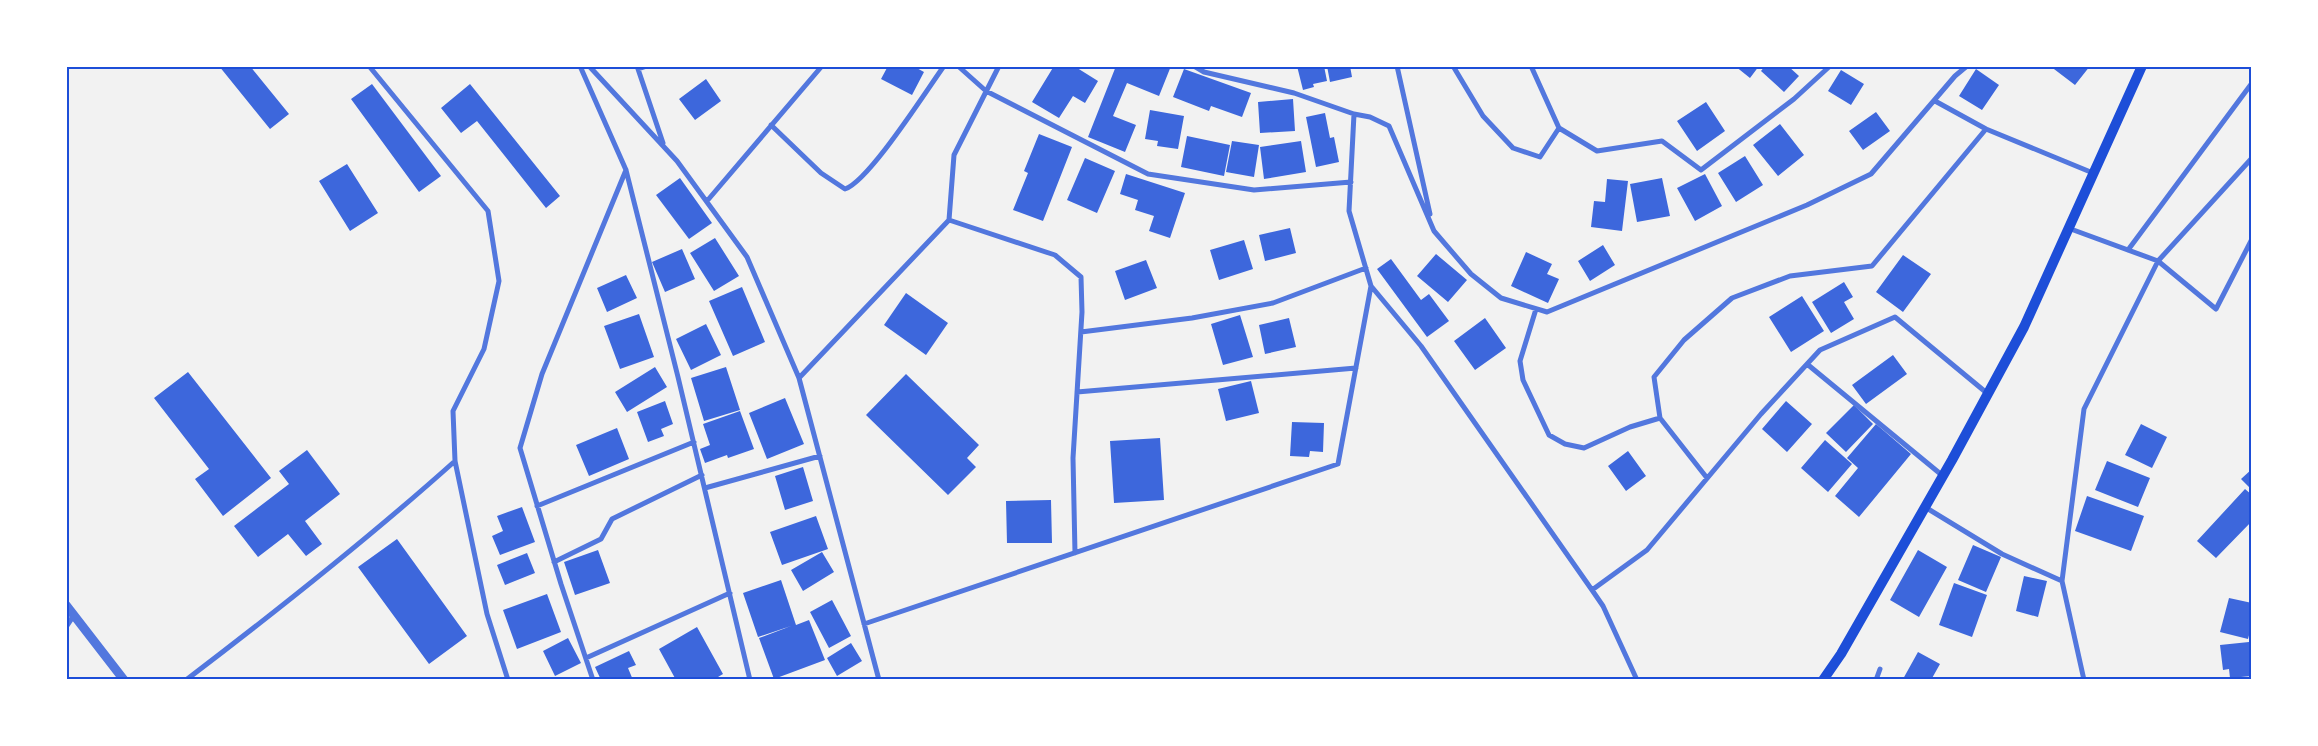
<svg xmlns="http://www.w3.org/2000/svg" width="2318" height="746" font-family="'Archivo Narrow',sans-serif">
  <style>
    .building { fill: #3d67dc }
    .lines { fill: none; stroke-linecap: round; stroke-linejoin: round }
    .minor { stroke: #5277de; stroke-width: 5 }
    .tertiary { stroke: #5277de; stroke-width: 9 }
    .secondary { stroke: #1d4ed8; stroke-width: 10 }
    .neatline { fill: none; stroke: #1d4ed8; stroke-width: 2 }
  </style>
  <rect width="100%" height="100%" fill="#f2f2f2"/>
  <path class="building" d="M219,66h31l39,48 -19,15z
    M888,66h25l11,6 -12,23 -31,-16z
    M1054,66h20l24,15 -13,22 -12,-7 -14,22 -27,-16z
    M1116,66h55l-12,30 -32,-13 -14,33 23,9 -11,27 -37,-15z
    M1297,66h27l3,15 -14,3 1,3 -11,3z
    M1327,66h23l2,11 -22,5z
    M1735,66h24l-9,12z
    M1765,66h23l11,10 -15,16 -23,-21z
    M2050,66h40l-15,19z
    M1184,69l67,24 -9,24 -31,-11 -2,5 -36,-14z
    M1976,69l23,16 -17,25 -23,-14z
    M1841,70l23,14 -13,21 -23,-14z
    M706,79l15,22 -26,19 -16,-21z
    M372,84l69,92 -22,16 -68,-93z
    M470,84l90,112 -14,12 -69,-87 -16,12 -20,-25z
    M1293,99l2,32 -35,2 -2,-31z
    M1706,102l19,29 -28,20 -20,-30z
    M1150,110l34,6 -6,33 -21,-3 1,-5 -13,-2z
    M1876,112l14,19 -27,19 -14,-19z
    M1325,113l5,25 4,-1 5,25 -23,5 -10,-50z
    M1780,124l24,31 -26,21 -25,-31z
    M1039,134l33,13 -29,74 -30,-11 15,-37 -4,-2z
    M1187,136l43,9 -6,31 -43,-9z
    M1232,141l27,4 -5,32 -28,-5z
    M1301,141l5,31 -42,7 -4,-32z
    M1745,156l18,29 -27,17 -18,-29z
    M1085,158l30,13 -18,42 -30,-13z
    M347,164l31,49 -28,18 -31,-50z
    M1126,174l59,19 -15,45 -21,-7 5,-15 -19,-6 3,-10 -18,-6z
    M1705,174l17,32 -27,15 -18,-33z
    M680,178l32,45 -23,16 -33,-44z
    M1662,178l8,38 -33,6 -7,-38z
    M1607,179l21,2 -6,50 -31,-4 3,-26 11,1z
    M1290,228l6,25 -31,8 -6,-26z
    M715,238l24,38 -25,15 -24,-38z
    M1244,240l9,29 -34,11 -9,-30z
    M1603,245l12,20 -25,16 -12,-20z
    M682,249l13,30 -30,13 -13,-30z
    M1526,252l26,12 -5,10 12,5 -11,24 -37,-17z
    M1436,254l31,26 -19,22 -31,-26z
    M1903,255l28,19 -28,38 -27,-20z
    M1391,259l30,41 8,-6 20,27 -22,16 -50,-68z
    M1146,260l11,28 -32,12 -10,-29z
    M626,275l11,23 -30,14 -10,-24z
    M1844,282l9,15 -9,5 10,17 -23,14 -19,-31z
    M742,287l23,55 -32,14 -24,-55z
    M906,293l42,30 -22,32 -42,-30z
    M1802,296l22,35 -33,21 -22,-35z
    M639,314l15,43 -34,12 -16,-43z
    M1240,315l13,42 -30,8 -12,-41z
    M1289,318l7,29 -31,7 -6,-29z
    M1485,318l21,30 -31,22 -21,-29z
    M706,324l15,31 -30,15 -15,-31z
    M1893,355l14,19 -41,30 -14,-19z
    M655,367l12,20 -40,25 -12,-20z
    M726,367l14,43 -36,11 -13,-43z
    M188,372l83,106 -48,38 -28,-37 14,-10 -55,-71z
    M906,374l73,71 -12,13 9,9 -28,28 -82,-80z
    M1251,381l8,32 -33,8 -8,-32z
    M785,398l19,46 -37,15 -18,-46z
    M665,401l8,23 -12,5 3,7 -16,6 -11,-30z
    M1786,401l26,23 -25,28 -25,-23z
    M1854,405l19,19 -27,28 -20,-19z
    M740,411l14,38 -26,9 -1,-3 -22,8 -5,-14 10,-4 -7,-21z
    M1292,422l32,1 -1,29 -13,-1 -1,6 -19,-1z
    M1876,424l35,30 -52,63 -24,-21 23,-28 -11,-10z
    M2141,424l26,13 -15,31 -27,-13z
    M617,428l12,31 -40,17 -13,-31z
    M1160,438l4,62 -50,3 -4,-62z
    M1825,440l27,24 -24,28 -27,-24z
    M307,450l33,44 -35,27 17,23 -16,12 -18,-22 -30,23 -24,-31 55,-42 -10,-13z
    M1628,451l18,25 -20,15 -18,-25z
    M2107,461l43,17 -12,29 -43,-17z
    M803,467l10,34 -28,9 -10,-34z
    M2252,469v21l-11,-11z
    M2245,489l7,6v26l-36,37 -19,-17z
    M2087,496l57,20 -13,35 -56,-20z
    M1051,500l1,43h-45l-1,-42z
    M522,507l13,35 -35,13 -8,-19 11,-5 -6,-15z
    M816,516l12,33 -46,16 -12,-33z
    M397,539l70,97 -38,28 -71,-97z
    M1973,545l28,12 -15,35 -28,-12z
    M598,550l12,33 -35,12 -11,-33z
    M1918,550l29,17 -28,50 -29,-17z
    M822,552l12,20 -31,19 -12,-21z
    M527,553l8,20 -30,12 -8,-20z
    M2024,576l23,5 -9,36 -22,-6z
    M781,580l15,45 13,-5 16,40 -51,19 -15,-41 32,-12 -33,11 -15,-44z
    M1954,583l33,12 -15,42 -33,-12z
    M547,594l14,38 -44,17 -14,-39z
    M2229,598l23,5v21l-4,15 -28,-7z
    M832,600l19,36 -22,12 -19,-36z
    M697,627l26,47 -10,6h-37l-17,-31z
    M568,638l13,25 -26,13 -12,-25z
    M2249,642l3,34 -22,2 -1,-9 -6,1 -3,-25z
    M851,643l11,18 -25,15 -10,-18z
    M629,651l7,14 -8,3 5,12h-32l-6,-13z
    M1918,652l22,12 -9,16 -28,-1z"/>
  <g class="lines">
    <path class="minor" d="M369,66l119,145 11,70 -15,68 -31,62 2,50 32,153 21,66
      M580,66l46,104 52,207 72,303
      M589,66l88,95 70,96 52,121 80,302
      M637,66l26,77
      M958,66l28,25 162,83 106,16 97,-8
      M1194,66l10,6 90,21 60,21 16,3 19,9 45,105 37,43 30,24 46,14 260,-107 64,-31 84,-98 12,-10
      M1397,66l33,148
      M1453,66l30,50 30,32 27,9 19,-29
      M1531,66l28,62 38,23 65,-10 39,29 93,-71 36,-33
      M638,69l9,-3
      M1354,114l-5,97 22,75 50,60 171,244 11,16 34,74
      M771,125l50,48 24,16c24,-8 81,-98 99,-123
      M1986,129l107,44
      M2252,158l-94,103 58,48 36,-70
      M707,201l115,-135
      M949,220l106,35 26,22 1,35 -9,146 2,95
      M2068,228l90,33 -74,148 -22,172 22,99
      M2128,250l124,-167
      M1536,309l-16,52 3,19 26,55 16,9 19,4 46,-21 30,-9
      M1081,332l111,-14 81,-15 93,-35
      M1807,364l136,112
      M799,378l150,-158 5,-65 45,-89
      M1077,392l279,-24
      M1707,478l-47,-60 -6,-41 30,-37 48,-42 58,-22 82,-10 114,-137 -51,-28
      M705,488l115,-32
      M537,506l157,-64
      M1925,507l77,47 60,27
      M554,562l47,-23 11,-20 90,-44
      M1592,590l55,-40 114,-136 59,-64 75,-33 93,77
      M864,624l474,-160 33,-178
      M66,627l8,-12
      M586,658l144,-65
      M186,680c92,-70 183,-142 269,-219
      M593,680l-32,-96 -41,-136 22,-74 84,-204
      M1876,680l4,-11"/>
    <path class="tertiary" d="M66,605l58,75"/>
    <path class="secondary" d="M1823,680l18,-26 111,-194 72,-133 118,-261"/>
  </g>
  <rect width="2318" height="746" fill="none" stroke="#ffffff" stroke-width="135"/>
  <rect x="68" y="68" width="2182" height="610" class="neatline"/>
</svg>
